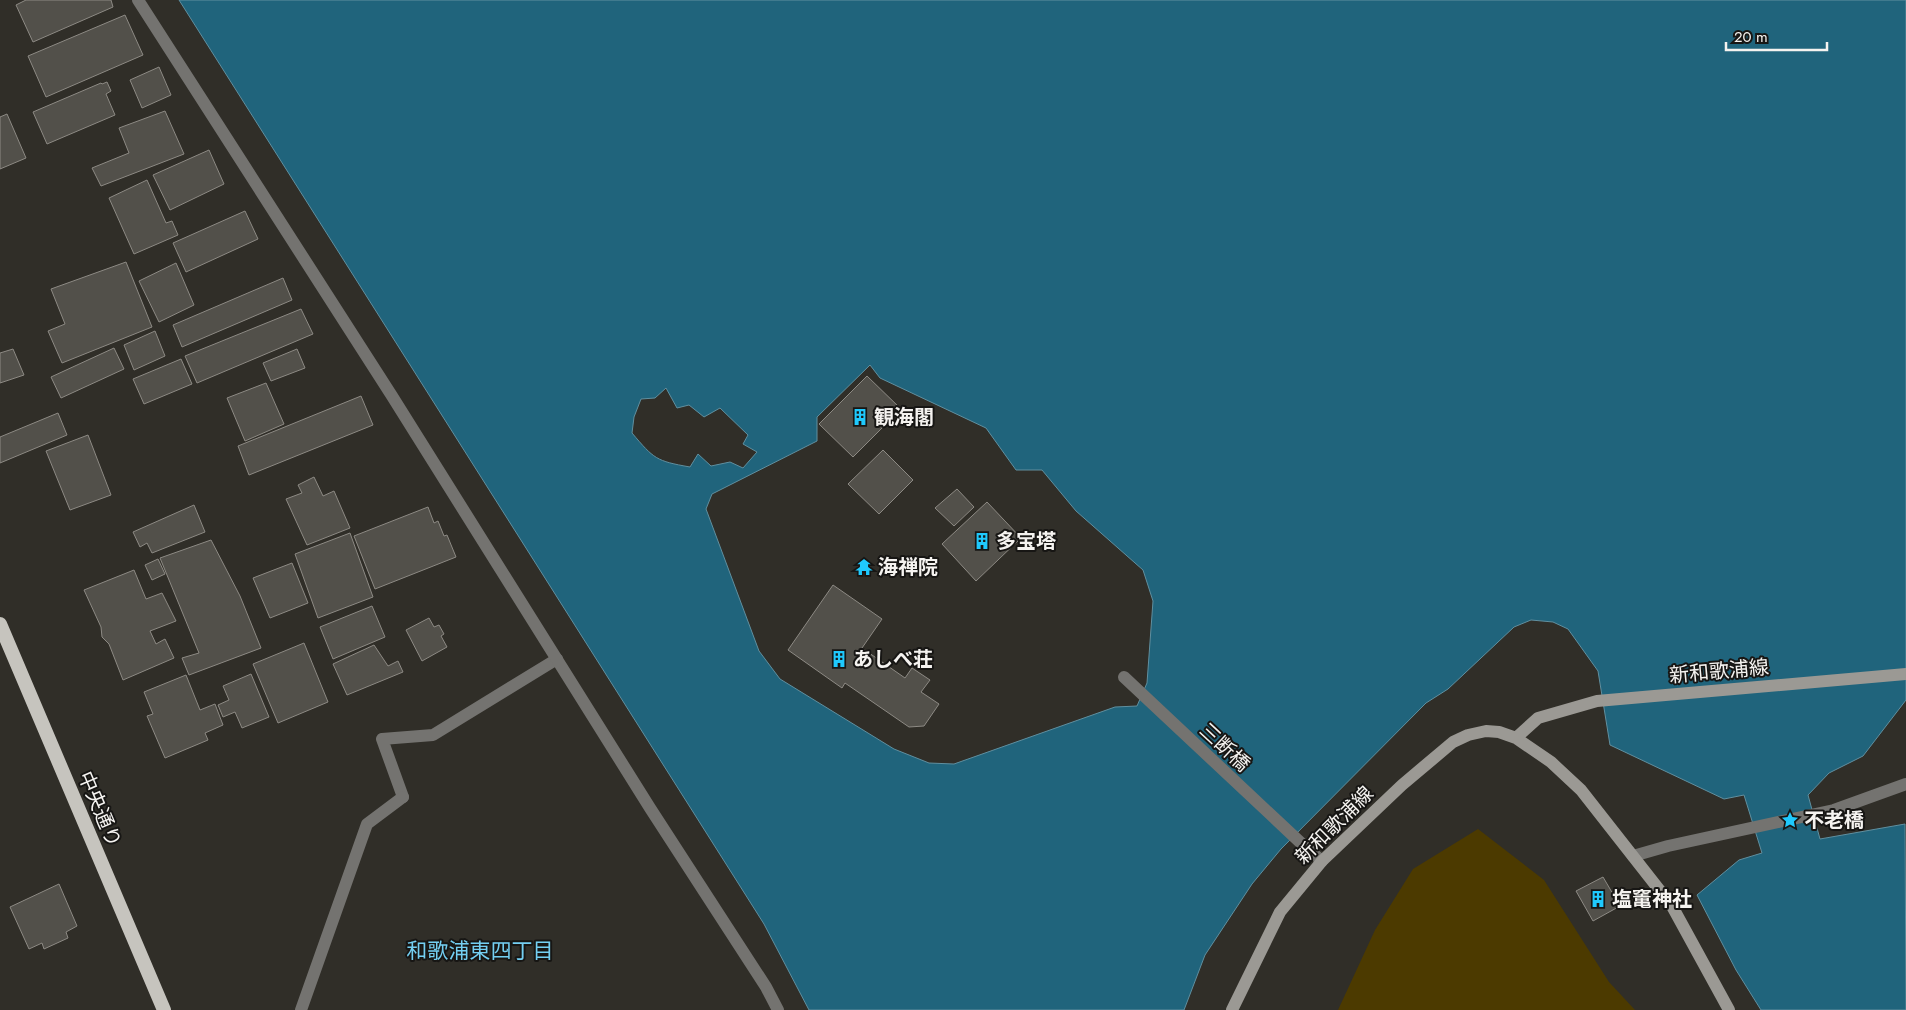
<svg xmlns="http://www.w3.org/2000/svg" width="1906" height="1010" font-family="Jost,'Noto Sans JP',sans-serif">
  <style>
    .green { fill: #4c3a00 }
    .water { fill: #20647c; stroke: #608f9f; fill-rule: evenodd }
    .building { fill: #52504a; stroke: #8d8a84 }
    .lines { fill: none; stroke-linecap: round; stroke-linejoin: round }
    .service { stroke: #747370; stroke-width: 12 }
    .pedestrian { stroke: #747370; stroke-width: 12 }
    .minor { stroke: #747370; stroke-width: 12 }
    .secondary { stroke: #9b9994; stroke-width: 12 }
    .trunk { stroke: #c6c4be; stroke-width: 14 }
    .labels { text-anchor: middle; stroke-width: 4; stroke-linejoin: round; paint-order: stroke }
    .poi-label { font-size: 20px; font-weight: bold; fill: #f5f3f0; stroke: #171614; text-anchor: start }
    .street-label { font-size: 20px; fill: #f5f3f0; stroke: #171614 }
    .neighbourhood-label { font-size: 21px; fill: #74cff2; stroke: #171614 }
  </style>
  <rect width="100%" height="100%" fill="#302e28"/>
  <path class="green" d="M1478,829l66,51 65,102 26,28h-297l37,-80 38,-61z"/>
  <path class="water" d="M179,0h1727v700l-43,56 -34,17 -21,22 12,44 85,-15 1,186h-145l-25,-40 -39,-75 42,-35 23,-7 -18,-58 -20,4 -114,-54 -12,-74 -30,-42 -15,-7 -22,-2 -17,7 -66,62 -22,14 -145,146 -29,35 -47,71 -21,55h-375l-45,-86zM870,365l10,13 106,50 30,42h26l34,41 67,59 10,31 -6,82 -10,23 -22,1 -161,57 -25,-1 -35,-14 -114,-70 -21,-28 -53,-142 6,-15 105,-53v-24zM666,388l11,20 12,-3 15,12 16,-9 28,27 -5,9 14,8 -14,16 -13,-6 -19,4 -13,-12 -8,13c-34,-6 -36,-8 -58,-34l2,-16 7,-18 14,-1z"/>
  <path class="building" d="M26,0h85l2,7 -80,35 -17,-37z
    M125,15l18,40 -97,42 -18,-41z
    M159,67l12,28 -29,13 -12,-28z
    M107,82l4,9 -5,3 9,21 -68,29 -14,-32 68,-29 1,1z
    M165,111l19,43 -83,32 -9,-18 37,-15 -10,-25z
    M7,114l19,44 -26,11v-52z
    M209,150l15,34 -54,26 -17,-35z
    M147,180l19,43 6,-2 6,14 -44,19 -25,-56z
    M245,211l13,28 -72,33 -13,-29z
    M126,262l26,65 -90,36 -14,-32 17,-7 -14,-35z
    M176,263l18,42 -35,17 -20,-41z
    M283,278l9,22 -110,47 -9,-22z
    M301,309l12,25 -116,49 -12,-27z
    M155,331l10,25 -31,14 -10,-25z
    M114,348l10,21 -63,29 -10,-21z
    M13,349l11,26 -24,8v-30z
    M297,349l8,19 -34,13 -8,-18z
    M181,359l11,25 -48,20 -11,-25z
    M867,376l34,33 -48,48 -34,-33z
    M266,383l18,41 -39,17 -18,-43z
    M361,396l12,29 -124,50 -11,-29z
    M58,413l9,22 -67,28v-26z
    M88,435l23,60 -41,15 -24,-59z
    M883,450l30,30 -34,34 -31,-30z
    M314,477l9,19 11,-5 16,37 -43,17 -21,-46 16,-6 -4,-8z
    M957,489l17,18 -20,19 -19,-18z
    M987,502l34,36 -45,43 -34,-37z
    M194,505l11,27 -53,21 -5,-10 -7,4 -7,-15z
    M428,507l6,16 4,-2 6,15 3,-1 9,22 -81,32 -21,-53z
    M350,533l23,64 -55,21 -23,-64z
    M211,540l29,56 21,52 -72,27 -7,-17 17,-5 -39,-95z
    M158,559l7,15 -13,6 -7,-15z
    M292,563l16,40 -38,15 -17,-40z
    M134,570l12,29 16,-6 14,28 -26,10 6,13 9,-5 9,19 -51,22 -14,-36 -7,-7 -1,-10 -17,-37z
    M833,585l49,34 -20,29 43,30 7,-10 18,12 -9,12 18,12 -15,22 -15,1 -64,-44 -3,5 -54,-38z
    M372,606l13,31 -52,22 -13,-32z
    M429,618l5,9 5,-2 5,9 -3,2 6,11 -25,14 -16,-31z
    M304,643l24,59 -50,21 -25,-59z
    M374,645l14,21 10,-5 5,11 -56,23 -14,-31z
    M251,674l18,43 -27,11 -7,-16 -12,5 -5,-12 11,-5 -6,-14z
    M186,675l14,35 15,-6 8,21 -18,8 3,7 -43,18 -18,-42 6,-2 -9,-22z
    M1603,877l17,29 -27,15 -17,-30z
    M59,884l18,42 -11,6 2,6 -24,11 -2,-6 -13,6 -19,-42z"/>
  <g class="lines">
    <path class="service" d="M403,797l-21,-58 51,-4 124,-76"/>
    <path class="pedestrian" d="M1124,677l178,167 20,17"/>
    <path class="minor" d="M138,0l254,396 258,412 116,179 12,23
      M1633,856l35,-10 166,-36 72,-26
      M301,1010l66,-186 36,-27"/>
    <path class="secondary" d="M1516,738l22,-20 59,-17 309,-27
      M1232,1010l48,-98 42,-51 80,-76 51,-43 15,-7 18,-4 13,1 17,6 35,24 30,28 91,116 57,104"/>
    <path class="trunk" d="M0,624l164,386"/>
  </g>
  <defs>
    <g id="building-bare" transform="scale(1.35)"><path d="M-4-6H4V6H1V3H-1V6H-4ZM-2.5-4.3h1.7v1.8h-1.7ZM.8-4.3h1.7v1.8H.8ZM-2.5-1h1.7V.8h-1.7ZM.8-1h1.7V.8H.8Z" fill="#1fc9fd" stroke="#171614" stroke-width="2.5" paint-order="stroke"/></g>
    <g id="temple-bare" transform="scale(1.35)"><path d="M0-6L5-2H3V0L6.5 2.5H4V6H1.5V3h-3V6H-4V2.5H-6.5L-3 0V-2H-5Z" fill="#1fc9fd" stroke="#171614" stroke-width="2.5" paint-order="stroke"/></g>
    <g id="sight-bare" transform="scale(1.35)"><path d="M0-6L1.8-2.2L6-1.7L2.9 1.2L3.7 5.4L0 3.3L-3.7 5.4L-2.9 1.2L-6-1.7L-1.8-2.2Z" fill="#1fc9fd" stroke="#171614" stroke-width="2.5" paint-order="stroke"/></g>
  </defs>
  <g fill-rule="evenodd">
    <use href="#building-bare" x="860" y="417"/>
    <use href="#building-bare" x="982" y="541"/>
    <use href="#temple-bare" x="864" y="567"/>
    <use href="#building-bare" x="839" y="659"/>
    <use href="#sight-bare" x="1790" y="820"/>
    <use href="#building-bare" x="1598" y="899"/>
  </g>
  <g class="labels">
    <g class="poi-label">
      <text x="874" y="424">観海閣</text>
      <text x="996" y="548">多宝塔</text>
      <text x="878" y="574">海禅院</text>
      <text x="853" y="666">あしべ荘</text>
      <text x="1804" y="827">不老橋</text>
      <text x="1612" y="906">塩竃神社</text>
    </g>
    <g class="street-label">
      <text transform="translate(1719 671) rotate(-5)" y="7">新和歌浦線</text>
      <text transform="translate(1225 747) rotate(43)" y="7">三断橋</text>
      <text transform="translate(100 809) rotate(67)" y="7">中央通り</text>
      <text transform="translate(1334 825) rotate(-45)" y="7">新和歌浦線</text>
    </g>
    <g class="neighbourhood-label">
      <text x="480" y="958">和歌浦東四丁目</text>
    </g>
  </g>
  <path d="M1726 42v8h101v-8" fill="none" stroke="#f5f3f0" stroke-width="2.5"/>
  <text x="1734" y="42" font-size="15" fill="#f5f3f0" stroke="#171614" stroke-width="4" paint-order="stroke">20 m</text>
</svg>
